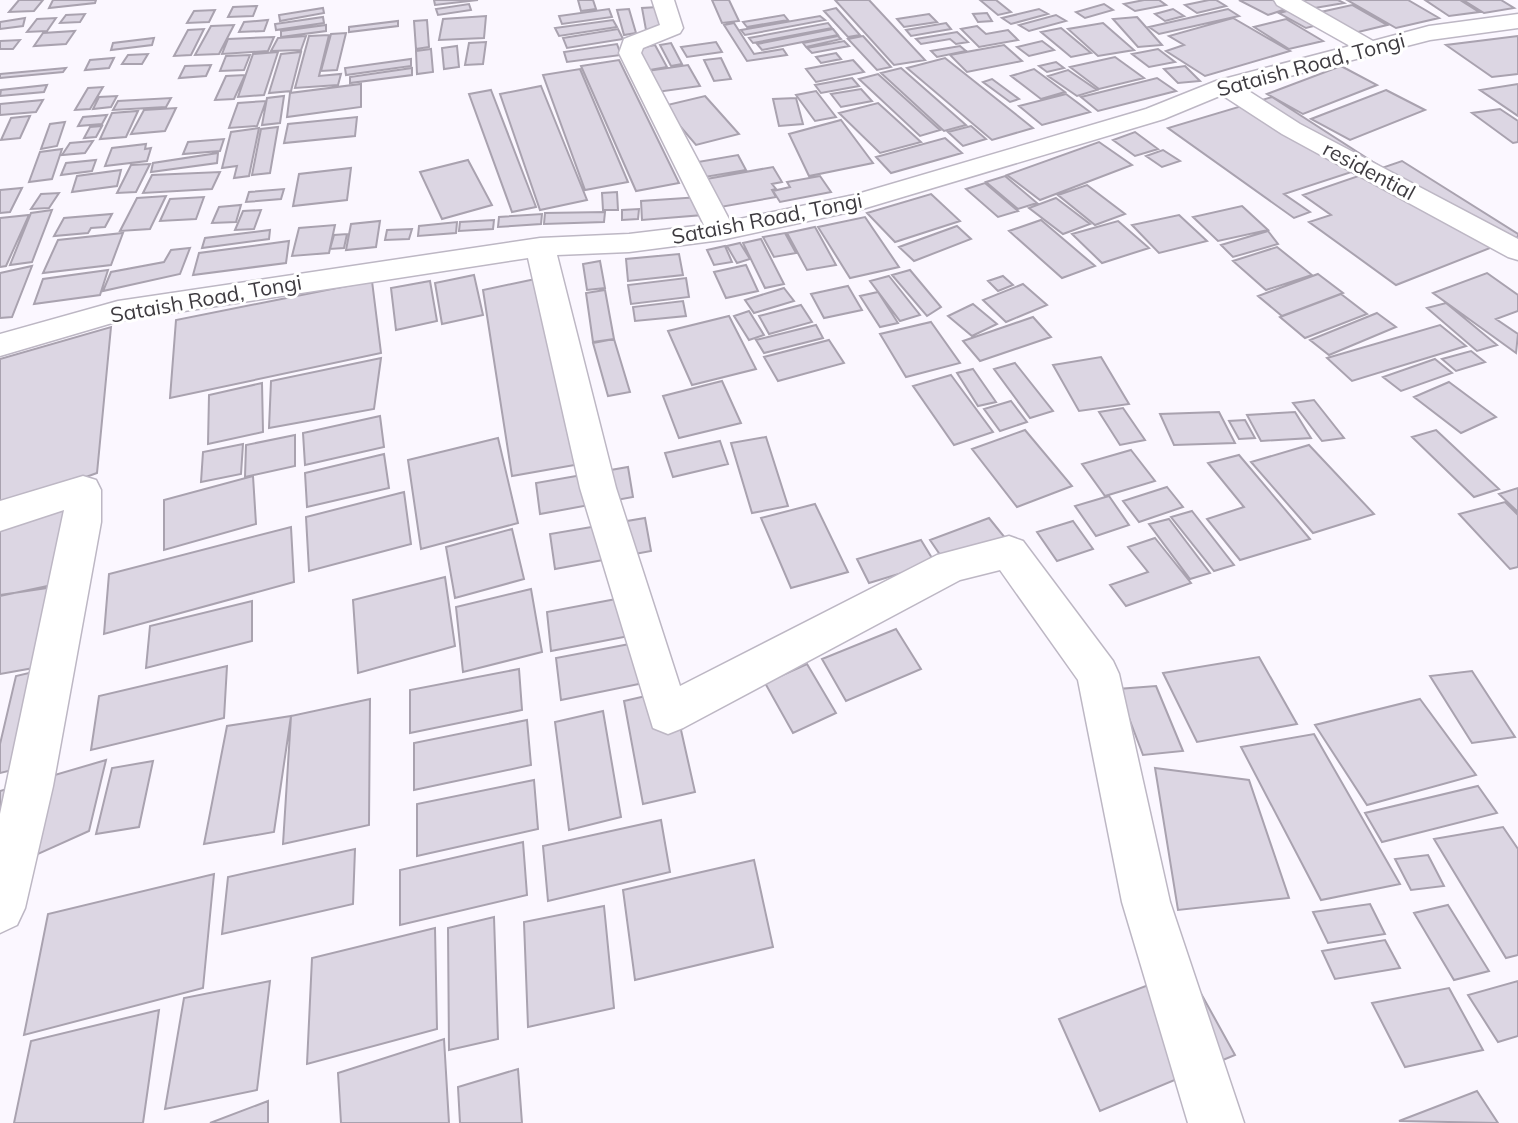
<svg xmlns="http://www.w3.org/2000/svg" width="1518" height="1123" font-family="Mulish,sans-serif">
  <style>
    .building { fill: #dcd6e3; stroke: #a9a2af; stroke-width: 2 }
    .lines { fill: none; stroke-linecap: round; stroke-linejoin: round }
    .minor-casing { stroke: #bdb7c4; stroke-width: 3 }
    .minor { fill: #fff; fill-rule: evenodd }
    .labels { text-anchor: middle; stroke-width: 6; stroke-linejoin: round; paint-order: stroke }
    .far-street-label { font-size: 21px; fill: #3e3b40; stroke: #fff }
  </style>
  <rect width="100%" height="100%" fill="#fbf7ff"/>
  <path class="building" d="M19,0h24l-9,11 -25,1z
    M53,0h43l-1,3 -46,5z
    M434,0h44l-43,5z
    M578,0h15l3,9 -15,2z
    M712,0h17l10,21 -17,2z
    M835,0h34l56,60 -31,5z
    M980,0h16l15,12 -13,3z
    M1144,0h15l7,5 -31,6 -11,-7z
    M1209,0h7l10,6 -29,7 -12,-8z
    M1239,0h34l16,8 -21,7z
    M1292,0h46l6,3 -35,6z
    M1347,0h61l31,18 -43,10z
    M1425,0h35l19,12 -30,4z
    M1463,0h38l13,8 -30,5z
    M469,4l2,6 -33,5 -2,-6z
    M1104,4l9,6 -28,8 -9,-6z
    M1352,5l35,20 -37,9 -34,-21z
    M257,6l-4,10 -25,1 5,-10z
    M658,7l5,21 -17,2 -4,-22z
    M323,8l1,5 -44,8 -1,-6z
    M836,8l24,27 -12,2 -24,-26z
    M609,9l3,8 -50,7 -3,-8z
    M629,9l7,24 -12,2 -7,-25z
    M1039,9l9,5 -37,10 -9,-6z
    M1173,9l11,7 -19,5 -10,-7z
    M1228,9l11,7 -80,18 -10,-7z
    M1295,9l27,15 -16,4 -27,-15z
    M215,10l-6,12 -22,1 7,-12z
    M987,13l5,8 -14,1 -5,-8z
    M85,14l-5,8 -20,1 6,-8z
    M929,14l8,8 -33,5 -7,-8z
    M784,15l4,5 -41,7 -4,-5z
    M1056,15l10,6 -37,10 -10,-6z
    M486,16l-2,22 -45,2 4,-21z
    M820,16l5,4 -80,15 -4,-5z
    M323,17l1,6 -48,7 -1,-6z
    M1137,17l25,28 -24,2 -25,-28z
    M25,18l-2,8 -23,3v-7z
    M56,18l-9,13 -20,1 10,-13z
    M1233,18l57,33 -85,25 -39,-25 18,-6 -15,-9z
    M1286,19l37,22 -34,8 -35,-22z
    M268,20l-4,11 -25,1 5,-10z
    M427,20l2,27 -13,2 -2,-28z
    M613,20l4,7 -58,9 -4,-8z
    M398,21v5l-49,6v-5z
    M734,23l20,31 29,-5 4,6 -40,6 -23,-36z
    M828,23l4,5 -79,15 -4,-5z
    M946,23l5,6 -40,7 -5,-6z
    M1103,23l31,27 -36,6 -30,-27z
    M234,25l-15,29 -24,1 16,-29z
    M326,25v6l-45,6v-6z
    M977,26l9,8 22,-4 10,10 -39,7 -18,-18z
    M1061,28l30,25 -20,4 -30,-25z
    M204,29l-13,26 -17,1 14,-26z
    M618,29l5,10 -56,9 -4,-10z
    M833,29l5,6 -76,15 -5,-6z
    M75,31l-9,13 -32,2 9,-13z
    M957,32l11,10 -12,2 -6,-5 -29,5 -5,-5z
    M346,33l-9,37 -16,1 10,-37z
    M329,35l-10,41 22,-2 -3,11 -43,3 14,-52z
    M306,36l-5,14 -30,1 7,-13z
    M838,36l3,3 -35,8 -3,-4z
    M863,36l28,31 -14,3 -29,-31z
    M1518,36v38l-26,3 -46,-32z
    M274,37l-6,14 -46,3 6,-15z
    M154,38l-2,7 -41,5 2,-7z
    M20,40l-7,9h-13v-8z
    M844,41l5,5 -37,7 -5,-5z
    M1042,41l12,9 -25,6 -12,-9z
    M486,42l-3,22 -18,1 4,-22z
    M716,42l6,10 -35,5 -6,-10z
    M671,43l11,21 -11,2 -11,-21z
    M617,44l4,11 -54,7 -3,-10z
    M655,45l12,22 -23,4 -10,-22z
    M1004,45l18,16 -55,11 -17,-17z
    M457,46l2,21 -15,2 -2,-21z
    M960,46l6,5 -29,6 -6,-6z
    M431,49l2,23 -16,2 -1,-23z
    M1158,49l17,13 -26,5 -17,-13z
    M278,52l-14,43 -26,2 15,-43z
    M301,52l-10,39 -22,2 12,-39z
    M836,53l5,6 -20,4 -5,-6z
    M148,54l-6,10h-20l6,-9z
    M250,55l-6,15 -24,1 6,-15z
    M1115,57l29,21 -45,11 -29,-22z
    M114,58l-5,10 -24,2 5,-10z
    M721,58l10,21 -17,2 -10,-21z
    M945,58l88,70 -41,12 -85,-72z
    M411,59v7l-65,9 -1,-7z
    M619,60l60,123 -43,8 -55,-125z
    M853,60l11,12 -48,10 -10,-13z
    M1056,62l8,6 -17,4 -8,-6z
    M211,65l-5,11 -27,2 6,-12z
    M688,65l12,21 -43,6 -10,-21z
    M1185,66l15,15 -22,2 -14,-14z
    M1341,66l36,19 -74,29 -36,-20z
    M66,68l-3,4 -63,6v-4z
    M412,68v7l-62,8v-6z
    M901,68l65,57 -22,6 -63,-58z
    M580,69l48,113 -43,8 -42,-115z
    M1034,69l31,23 -24,7 -30,-23z
    M1068,70l29,20 -20,6 -29,-20z
    M878,74l62,56 -20,6 -61,-57z
    M245,75l-11,24 -19,1 11,-24z
    M852,78l7,8 -38,7 -6,-8z
    M1157,78l19,13 -78,20 -17,-14z
    M992,79l27,20 -9,3 -27,-20z
    M361,84v23l-74,10 3,-24z
    M1518,84v32l-38,-26z
    M47,85l-3,7 -44,4 1,-6z
    M541,86l46,114 -47,10 -40,-116z
    M103,87l-13,22 -15,1 13,-22z
    M861,89l11,12 -31,6 -10,-13z
    M491,90l45,117 -24,5 -43,-118z
    M1386,90l39,20 -75,30 -39,-21z
    M816,91l20,26 -21,4 -19,-26z
    M1066,94l24,18 -48,13 -23,-19z
    M117,96l-6,11 -18,2 6,-12z
    M284,96l-4,27 -18,2 5,-27z
    M705,96l34,38 -43,11 -33,-39z
    M1272,97l104,67 -92,30 26,18 -16,6 -126,-90z
    M171,98l-5,9 -53,3 5,-9z
    M796,98l7,26 -24,2 -6,-27z
    M43,100l-7,12 -36,3v-11z
    M266,101l-9,25 -28,2 9,-25z
    M878,103l43,39 -41,11 -41,-40z
    M176,108l-11,23 -34,3 13,-24z
    M1500,109l18,12v21l-5,1 -41,-30z
    M138,111l-12,26 -26,2 12,-26z
    M107,115l-5,9 -24,2 5,-9z
    M30,116l-10,22 -19,2 10,-22z
    M357,117l-2,19 -71,7 4,-19z
    M841,120l32,43 -64,13 -20,-42z
    M65,122l-8,24 -16,3 9,-25z
    M102,126l-6,11 -12,1 6,-11z
    M971,126l15,13 -23,7 -15,-14z
    M278,127l-8,46 -18,2 9,-46z
    M259,128l-10,48 -15,2 3,-12 -15,2 9,-36z
    M1135,132l23,17 -23,7 -22,-16z
    M945,138l17,15 -71,20 -15,-16z
    M224,139l-4,12 -37,3 5,-12z
    M93,141l-8,12 -23,2 8,-12z
    M1099,142l33,23 -92,35 -33,-25z
    M146,144l-1,5 6,-1 -4,13 -42,5 7,-18z
    M62,149l-10,30 -23,3 11,-30z
    M1163,150l17,11 -18,6 -16,-11z
    M218,153l-1,10 -66,9 2,-9z
    M738,155l8,15 -41,7 -7,-15z
    M96,160l-4,11 -31,4 5,-12z
    M468,160l24,45 -50,14 -22,-47z
    M1402,161l116,73v3l-122,48 -87,-63 22,-7 -28,-20z
    M150,164l-14,28 -19,1 14,-28z
    M773,167l9,15 -10,2 4,5 -4,1 4,7 -61,11 -14,-28z
    M351,168l-4,32 -54,6 6,-32z
    M121,170l-4,16 -45,6 5,-16z
    M220,172l-8,17 -69,4 9,-18z
    M820,176l11,16 -51,10 -7,-11 17,-4 -3,-5z
    M1005,176l32,27 -19,6 -32,-27z
    M985,183l33,28 -20,6 -32,-28z
    M1087,185l38,29 -30,11 -37,-30z
    M22,188l-12,24 -10,1v-23z
    M284,189l-3,10 -35,3 3,-10z
    M617,192l1,18h-15l-1,-17z
    M59,193l-10,15 -18,1 10,-15z
    M931,194l29,27 -65,21 -28,-29z
    M166,196l-16,33 -30,2 17,-33z
    M204,197l-8,22 -36,2 10,-22z
    M700,197l3,18 -61,5 -1,-19z
    M1056,198l34,26 -27,10 -34,-26z
    M241,205l-5,17 -24,1 7,-16z
    M1242,206l26,24 -50,11 -25,-24z
    M639,209l-1,10 -16,1v-10z
    M52,210l-20,52 -22,3 21,-52z
    M261,210l-7,19 -19,1 8,-19z
    M605,212l-1,10 -60,2 1,-11z
    M112,214l-7,13 -14,1 -3,5 -34,3 10,-18z
    M542,214l-1,10 -43,3 1,-10z
    M29,215l-23,51 -6,1v-49z
    M1179,215l28,26 -48,12 -27,-28z
    M865,217l34,50 -49,11 -32,-51z
    M494,220l-1,9 -34,2 1,-9z
    M1041,220l54,46 -33,12 -53,-47z
    M380,221l-4,26 -30,3 5,-26z
    M1118,221l31,27 -47,15 -30,-29z
    M457,222l-1,11 -38,3 1,-10z
    M335,225l-6,28 -37,3 7,-28z
    M957,226l14,13 -57,22 -15,-14z
    M815,227l21,38 -29,5 -20,-37z
    M412,229l-3,10 -24,1 2,-10z
    M270,230l-1,9 -67,9 3,-10z
    M1268,231l10,13 -45,13 -12,-12z
    M123,233l-12,32 -68,8 15,-33z
    M785,233l11,20 -22,4 -11,-20z
    M347,234l-3,14 -14,1 4,-14z
    M761,239l23,45 -19,4 -22,-45z
    M289,241l-3,22 -93,12 6,-22z
    M740,243l10,16 -13,4 -10,-17z
    M725,246l7,16 -18,3 -7,-15z
    M1277,247l35,28 -46,15 -33,-29z
    M190,248l-10,26 -77,17 8,-19 53,-10 7,-12z
    M679,254l4,21 -55,6 -2,-22z
    M600,261l5,27 -18,2 -4,-26z
    M746,265l12,26 -32,7 -12,-26z
    M32,266l-20,51 -12,1v-45z
    M108,270l-8,25 -66,9 9,-25z
    M910,270l31,37 -14,9 -35,-41z
    M1487,273l31,22v16l-22,8 22,15 -2,19 -83,-60z
    M1318,274l25,19 -61,23 -24,-20z
    M474,275l9,40 -41,9 -7,-41z
    M889,276l31,39 -20,6 -30,-40z
    M1003,276l10,9 -15,6 -10,-10z
    M545,277l41,186 -74,13 -29,-186z
    M686,278l3,19 -58,7 -3,-19z
    M372,281l9,72 -211,45 6,-78z
    M430,281l7,40 -41,9 -5,-42z
    M1023,284l24,21 -41,17 -23,-22z
    M848,286l14,24 -38,8 -13,-24z
    M784,288l10,13 -40,12 -9,-13z
    M605,290l9,49 -21,3 -7,-49z
    M878,292l20,31 -18,4 -20,-31z
    M1341,294l26,20 -62,24 -25,-21z
    M683,301l3,15 -51,5 -2,-14z
    M1446,303l51,42 -20,6 -50,-43z
    M973,304l24,20 -25,12 -24,-20z
    M801,305l11,17 -43,12 -10,-18z
    M749,311l15,24 -15,5 -15,-24z
    M1377,313l19,14 -67,28 -19,-15z
    M729,316l27,53 -64,16 -24,-54z
    M1033,317l18,20 -71,24 -17,-20z
    M931,322l29,41 -54,14 -26,-43z
    M816,325l7,13 -59,15 -8,-13z
    M1440,325l26,21 -114,35 -25,-23z
    M111,327l-14,146 -97,35v-149z
    M614,339l16,53 -22,4 -15,-53z
    M829,340l15,23 -66,18 -14,-24z
    M1471,351l14,11 -29,9 -14,-12z
    M1101,357l28,47 -50,7 -26,-46z
    M381,358l-7,51 -105,19 2,-47z
    M1435,359l17,14 -51,18 -18,-14z
    M1015,363l38,48 -23,7 -36,-49z
    M973,369l23,33 -18,4 -21,-33z
    M951,375l42,57 -39,13 -41,-59z
    M722,381l19,42 -62,15 -16,-42z
    M1449,382l47,35 -35,16 -47,-36z
    M262,383l1,49 -55,12 1,-49z
    M1314,400l30,38 -22,3 -29,-38z
    M1011,401l16,21 -27,9 -16,-22z
    M1123,408l22,32 -25,5 -21,-33z
    M1219,412l16,31 -61,2 -14,-31z
    M1295,412l16,26 -50,3 -14,-26z
    M380,416l4,31 -79,18 -2,-32z
    M1245,420l10,18 -16,1 -10,-18z
    M1025,430l47,56 -55,21 -45,-58z
    M1436,430l63,59 -25,8 -62,-60z
    M295,435v31l-50,11 1,-32z
    M766,437l22,69 -36,7 -21,-70z
    M498,438l20,85 -97,26 -13,-89z
    M720,441l8,23 -55,13 -8,-24z
    M243,444l-2,30 -40,8 2,-30z
    M1309,445l65,69 -61,19 -62,-71z
    M1131,450l24,31 -50,15 -23,-32z
    M384,454l5,34 -82,19 -2,-34z
    M1239,455l71,84 -70,21 -33,-41 37,-12 -36,-44z
    M628,467l5,30 -93,17 -4,-31z
    M253,476l3,48 -92,26v-50z
    M1167,487l16,20 -44,15 -16,-21z
    M1518,488v24l-19,-18z
    M404,492l7,52 -102,27 -3,-54z
    M1109,496l20,29 -33,11 -21,-30z
    M1505,502l13,13v52l-8,2 -51,-55z
    M815,504l33,68 -57,16 -30,-70z
    M76,505l-19,79 -57,12v-77z
    M1192,511l42,54 -20,6 -43,-54z
    M645,518l6,33 -96,18 -5,-35z
    M989,518l17,21 -61,23 -15,-22z
    M1169,519l41,54 -20,6 -41,-55z
    M1073,521l20,28 -36,12 -20,-29z
    M291,527l3,55 -190,52 5,-60z
    M512,529l12,50 -69,19 -9,-51z
    M1155,538l36,45 -65,23 -16,-21 38,-13 -20,-25z
    M921,540l14,23 -66,20 -12,-24z
    M445,577l10,69 -97,27 -5,-73z
    M74,584l-24,81 -50,9v-79z
    M531,589l11,63 -79,20 -7,-65z
    M648,593l7,38 -104,20 -4,-39z
    M252,601v40l-106,27 4,-42z
    M896,629l25,40 -75,32 -24,-42z
    M661,638l7,40 -107,22 -5,-42z
    M1259,657l38,67 -100,18 -34,-69z
    M67,664l-18,97 -49,12v-29l16,-68z
    M807,664l29,49 -43,20 -28,-50z
    M227,666l-3,52 -133,32 8,-54z
    M519,669l3,41 -112,23v-43z
    M1472,671l43,66 -43,6 -42,-67z
    M1156,686l27,65 -40,4 -25,-66z
    M672,690l23,102 -52,12 -19,-103z
    M370,699l-1,126 -86,19 8,-128z
    M1420,699l56,76 -109,30 -52,-80z
    M603,711l18,106 -52,13 -14,-108z
    M291,716l-17,116 -70,12 23,-118z
    M527,720l4,45 -117,25v-47z
    M1314,734l86,150 -79,16 -80,-153z
    M106,760l-17,71 -89,40v-80z
    M153,761l-14,66 -43,7 16,-66z
    M1155,768l94,12 40,118 -111,12z
    M534,780l4,49 -121,27v-52z
    M1478,786l19,27 -115,29 -17,-29z
    M661,820l9,52 -122,29 -5,-55z
    M1503,827l15,22v106l-12,3 -72,-119z
    M523,842l4,53 -127,30v-55z
    M355,849l-2,55 -131,30 6,-57z
    M1428,855l16,31 -33,4 -16,-31z
    M754,860l19,87 -138,33 -12,-90z
    M214,874l-11,114 -179,47 24,-121z
    M1370,904l15,30 -57,9 -15,-31z
    M1448,905l41,66 -35,9 -40,-67z
    M604,906l10,102 -86,19 -4,-105z
    M494,917l4,122 -49,11 -1,-122z
    M435,928l2,101 -130,35 5,-106z
    M1385,940l15,28 -65,11 -13,-28z
    M1188,970l47,85 -135,56 -41,-92z
    M270,981l-13,109 -92,19 19,-111z
    M1518,981v55l-20,6 -30,-47z
    M1449,988l34,62 -78,17 -33,-64z
    M159,1010l-16,113h-129l17,-82z
    M444,1039l5,84h-108l-3,-50z
    M518,1069l4,54h-62l-2,-36z
    M1477,1091l21,32 -99,-2z
    M268,1101v22h-58z"/>
  <g class="lines">
    <g class="minor-casing">
      <path id="minor" d="M652,0h22l9,28 -3,5 -37,15 -2,5 89,168 124,-26 292,-86 70,-28 134,-35 -73,-41 -3,-5h27l72,41 56,-15 89,-12v14l-88,12 -186,48 56,36 218,115v21l-10,-3 -226,-123 -60,-39 -58,24 -305,91 -138,30 -92,12 -72,3 59,233 64,198 257,-131 72,-19 14,5 90,120 6,13 51,228 74,221h-56l-66,-221 -44,-222 -78,-110 -40,10 -277,148 -15,6 -15,-6 -73,-240 -52,-230 -409,63 -119,35v-22l118,-33 422,-63 89,-4 75,-9 -85,-172 5,-14 36,-14z
        M83,476l13,4 5,10v32l-48,264 -28,122 -8,17 -17,8v-119l64,-304 -64,21v-30z"/>
    </g>
    <use href="#minor" class="minor"/>
  </g>
  <g class="labels">
    <g class="far-street-label">
      <text transform="translate(1311 65) rotate(-15)" y="7">Sataish Road, Tongi</text>
      <text transform="translate(1369 171) rotate(28)" y="7">residential</text>
      <text transform="translate(767 219) rotate(-11)" y="7">Sataish Road, Tongi</text>
      <text transform="translate(206 299) rotate(-10)" y="7">Sataish Road, Tongi</text>
    </g>
  </g>
</svg>
